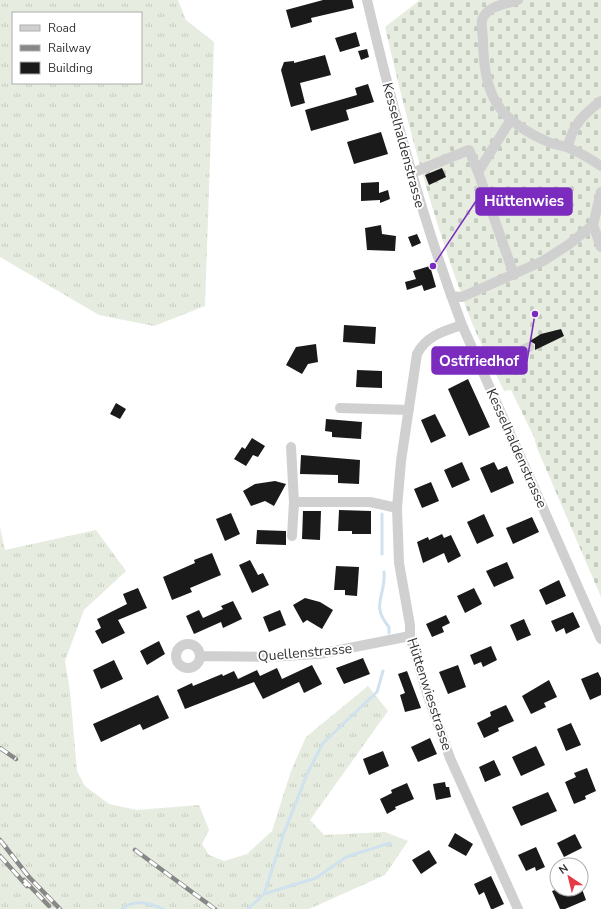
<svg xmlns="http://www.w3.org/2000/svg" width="601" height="909" font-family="'Nunito Sans',sans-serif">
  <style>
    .grass { fill: url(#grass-tufts); fill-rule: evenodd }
    .cemetery { fill: url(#cemetery-stones) }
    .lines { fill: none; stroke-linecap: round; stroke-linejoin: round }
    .stream { stroke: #cfe2ee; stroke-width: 3 }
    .building { fill: #1a1a1a }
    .minor { stroke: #d0d0d0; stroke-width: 10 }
    .rail-casing { stroke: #888; stroke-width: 4.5 }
    .rail { stroke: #fff; stroke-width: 3; stroke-dasharray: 9; stroke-linecap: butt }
    .labels { text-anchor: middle; stroke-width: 4; stroke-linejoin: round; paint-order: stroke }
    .street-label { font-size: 14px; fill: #333; stroke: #fff }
    .leader { fill: none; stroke: #7b2cbf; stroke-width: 1.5 }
    .callout-dot { fill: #7b2cbf; stroke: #fff; stroke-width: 1.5 }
    .callout { fill: #7b2cbf; stroke: #7b2cbf; stroke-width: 1.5 }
    .callout-label { font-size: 15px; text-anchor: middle; font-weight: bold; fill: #fff }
  </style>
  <defs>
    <pattern id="grass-tufts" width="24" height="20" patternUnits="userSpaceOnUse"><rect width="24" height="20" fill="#e6ecdf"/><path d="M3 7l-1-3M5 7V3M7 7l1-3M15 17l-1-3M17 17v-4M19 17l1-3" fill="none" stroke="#c6cbc0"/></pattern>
    <pattern id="cemetery-stones" width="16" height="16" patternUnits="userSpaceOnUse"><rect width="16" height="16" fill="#e6ecdf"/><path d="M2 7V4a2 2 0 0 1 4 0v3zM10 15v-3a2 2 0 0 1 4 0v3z" fill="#c6cbc0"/></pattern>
  </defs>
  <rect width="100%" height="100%" fill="#fff"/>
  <path class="grass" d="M0,0h178l8,20 28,22 -9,264 -51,20 -55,-11 -99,-58zM13,13h128v70h-128z
    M0,527l5,23 91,-20 30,41 -42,39 -19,51 5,30 7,80 8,15 24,18 28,6 62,-5 10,25 -7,14 7,11 15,6 23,-7 25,-23 19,-60 15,-34 62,-51 20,25 -78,109 14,15 61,-3 23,9 -23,34 -76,34h-309z"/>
  <path class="cemetery" d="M420,0h181v597l-64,-149 -3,-11 -23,-47 -7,1c-15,-31 -31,-62 -42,-95 -32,-87 -56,-178 -77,-269z"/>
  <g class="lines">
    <path class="stream" d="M382,514v40
      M384,572c2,24 -14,33 5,55v6
      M264,894l52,-16 30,-21 44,-14
      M122,909c12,-11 28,-6 41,0
      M248,909l16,-15 20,-61 24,-61 15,-29 54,-51 6,-21"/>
  </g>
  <path class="building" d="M323,0h29l2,8 -43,10 1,4 -21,6 -5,-18z
    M356,32l4,14 -20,6 -5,-14z
    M367,49l2,8 -8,3 -3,-9z
    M325,55l6,20 -31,8 5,20 -14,4 -10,-37 3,-8 10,-1v2z
    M368,84l6,18 -28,8 3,10 -38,11 -6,-21 52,-15 -2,-7z
    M381,132l7,22 -34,10 -7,-22z
    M442,168l4,9 -17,8 -4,-10z
    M379,182v11l9,-3 2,9 -10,4v-3l-19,1v-18z
    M381,225l1,9 14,2 -1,15 -28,-1 -2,-22z
    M417,234l4,9 -9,4 -4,-10z
    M430,266l6,21 -12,4 -2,-6 -15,5 -2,-8 11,-3 -3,-8z
    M344,325l32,2 -1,17 -32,-2z
    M561,329l3,7 -29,14v-6l-5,-3 11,-7z
    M316,344l2,18 -10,2 -6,10 -16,-9 10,-18z
    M357,370l25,1v17l-26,-1z
    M468,379l22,48 -21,9 -21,-47z
    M116,403l10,6 -6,10 -10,-5z
    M435,414l11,22 -15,7 -10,-23z
    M326,419l36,3 -1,17 -29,-2v-5l-7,-1z
    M252,438l13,8 -7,11 -5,-2 -7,11 -12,-7 8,-12 3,2z
    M301,455l59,5 -1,24 -21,-1v-8l-38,-1z
    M462,462l8,18 -18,8 -8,-18z
    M494,462l4,8 9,-4 7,17 -23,10 -11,-25z
    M275,481l11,3 -12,22 -9,-5 -14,5 -8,-15 12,-7z
    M431,482l8,19 -17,7 -8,-19z
    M339,510l32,1v23h-19v-3h-14z
    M303,511h18l-1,29 -18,-1z
    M231,513l9,21 -15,7 -9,-22z
    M484,514l10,22 -17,8 -10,-22z
    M532,517l7,15 -26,12 -7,-16z
    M257,530l29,1v14l-30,-1z
    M442,534l2,4 7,-3 10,21 -13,7 -4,-10 -21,10 -6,-21 11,-5 1,3z
    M212,553l9,22 -31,13 2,4 -20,8 -9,-23 32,-14 -1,-3z
    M250,560l8,15 5,-2 6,12 -17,8 -13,-28z
    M507,562l7,16 -20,9 -8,-16z
    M336,566l23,1 -2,29 -12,-1v-5h-11z
    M559,580l7,16 -20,9 -7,-15z
    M138,588l9,20 -29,12 7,13 -23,11 -7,-13 6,-3 -4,-9 30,-15 -4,-10z
    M474,588l8,16 -17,9 -8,-17z
    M305,598l15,4 13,8 -11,19 -15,-9 -4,3 -10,-18z
    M233,601l9,18 -19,9 -2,-6 -27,12 -8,-18 13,-6 4,8 20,-9 -2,-3z
    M280,610l6,15 -17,7 -6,-15z
    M573,612l7,15 -14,7 -2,-6 -8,4 -5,-11z
    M446,615l4,8 -8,4 2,5 -12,5 -6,-13z
    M524,619l7,16 -14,6 -7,-16z
    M159,641l6,13 -18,11 -7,-14z
    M491,646l6,14 -14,7 -2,-5 -7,3 -4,-10z
    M363,658l7,16 -26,10 -8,-16z
    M114,660l9,19 -22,10 -8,-19z
    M312,665l10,19 -18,9 -5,-11 -36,17 -9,-17 -69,27 -8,-19 15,-7 1,3 29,-12 1,2 11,-5 4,8 19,-9 3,6 17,-8 5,11z
    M458,665l8,22 -18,7 -9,-22z
    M407,671l14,37 -16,4 -5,-17 5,-2 -7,-19z
    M598,672l3,6v17l-11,5 -9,-21z
    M549,680l8,17 -13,6 2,4 -15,7 -9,-18z
    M158,695l11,23 -26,12 -3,-6 -39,18 -8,-18z
    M506,705l8,16 -16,7 1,3 -15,7 -7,-15 14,-7 -1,-4z
    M571,723l10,22 -15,6 -9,-22z
    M430,738l7,16 -19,8 -7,-15z
    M536,746l9,19 -24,11 -9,-19z
    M383,751l6,15 -20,9 -6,-16z
    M494,760l7,15 -16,7 -6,-15z
    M587,768l9,23 -11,5 1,3 -12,5 -9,-22 11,-5 -2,-4z
    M445,782l1,5h3l2,10 -15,3 -3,-16z
    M407,783l7,16 -19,8 1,2 -9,5 -7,-15 12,-6 -1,-3z
    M548,792l9,19 -36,15 -9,-19z
    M455,833l18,11 -7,12 -18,-10z
    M575,834l7,14 -18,9 -7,-14z
    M536,847l9,20 -9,4 -1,-4 -9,4 -8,-16z
    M429,850l8,13 -16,11 -9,-14z
    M491,876l13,28 -11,5h-2l-7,-17 -5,3 -5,-11z
    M558,889h24l4,11 -21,9h-5l-8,-18z"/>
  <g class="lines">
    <path class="minor" d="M367,0c26,110 55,219 95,325l139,314
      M518,0c-12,4 -32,6 -36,20 -1,6 1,15 1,22 1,53 14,77 63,99 7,4 17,4 23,7 11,5 22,11 32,18
      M510,121l-32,51 36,103
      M568,147c5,-23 15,-32 33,-46
      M412,173l57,-23 9,22
      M593,225l8,-33
      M451,296l11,1 81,-36 25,-16 25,-20 8,22
      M462,325c-18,6 -36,11 -45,29l-16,107 -4,47 2,55 11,62v11l17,57 23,65 68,151
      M487,366l42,-19
      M340,408l69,2
      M291,447l3,55 -2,34
      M294,502h76l27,6
      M176 656a12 12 0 1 1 24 0a12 12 0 1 1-24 0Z
      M200,656l68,1 51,-3 91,-18"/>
    <g class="rail-casing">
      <path id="rail" d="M0,748l16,11
        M0,840l29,37 31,32
        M135,850l80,59
        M0,856l27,30
        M24,880l25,26"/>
    </g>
    <use href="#rail" class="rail"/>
  </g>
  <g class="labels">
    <g class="street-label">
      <text transform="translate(404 145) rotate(75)" y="5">Kesselhaldenstrasse</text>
      <text transform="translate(517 448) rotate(66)" y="5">Kesselhaldenstrasse</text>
      <text transform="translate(305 652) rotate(-5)" y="5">Quellenstrasse</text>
      <text transform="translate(430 694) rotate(72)" y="5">Hüttenwiesstrasse</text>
    </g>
  </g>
  <path class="leader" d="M433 266L476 201M535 314L527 361"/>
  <g class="callout-dot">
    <circle cx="433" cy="266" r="4"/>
    <circle cx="535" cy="314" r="4"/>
  </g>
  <g class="callout">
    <rect x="476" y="188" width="96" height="27" rx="4"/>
    <rect x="432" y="347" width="95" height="27" rx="4"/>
  </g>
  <g class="callout-label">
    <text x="524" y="206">Hüttenwies</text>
    <text x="479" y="366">Ostfriedhof</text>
  </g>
  <rect x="12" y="12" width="130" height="72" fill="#ffffff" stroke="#adadad"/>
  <rect x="20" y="25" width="20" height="6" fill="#d0d0d0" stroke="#adadad"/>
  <text x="48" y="32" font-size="12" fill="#333333">Road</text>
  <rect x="20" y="45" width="20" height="6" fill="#888888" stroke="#adadad"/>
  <text x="48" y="52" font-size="12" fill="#333333">Railway</text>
  <rect x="20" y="62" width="20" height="12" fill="#1a1a1a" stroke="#adadad"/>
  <text x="48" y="72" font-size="12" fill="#333333">Building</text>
  <g transform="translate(569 877) rotate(325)"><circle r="19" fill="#ffffff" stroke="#adadad"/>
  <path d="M0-3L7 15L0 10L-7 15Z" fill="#e63946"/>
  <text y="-6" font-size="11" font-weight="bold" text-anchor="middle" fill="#333333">N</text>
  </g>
</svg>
